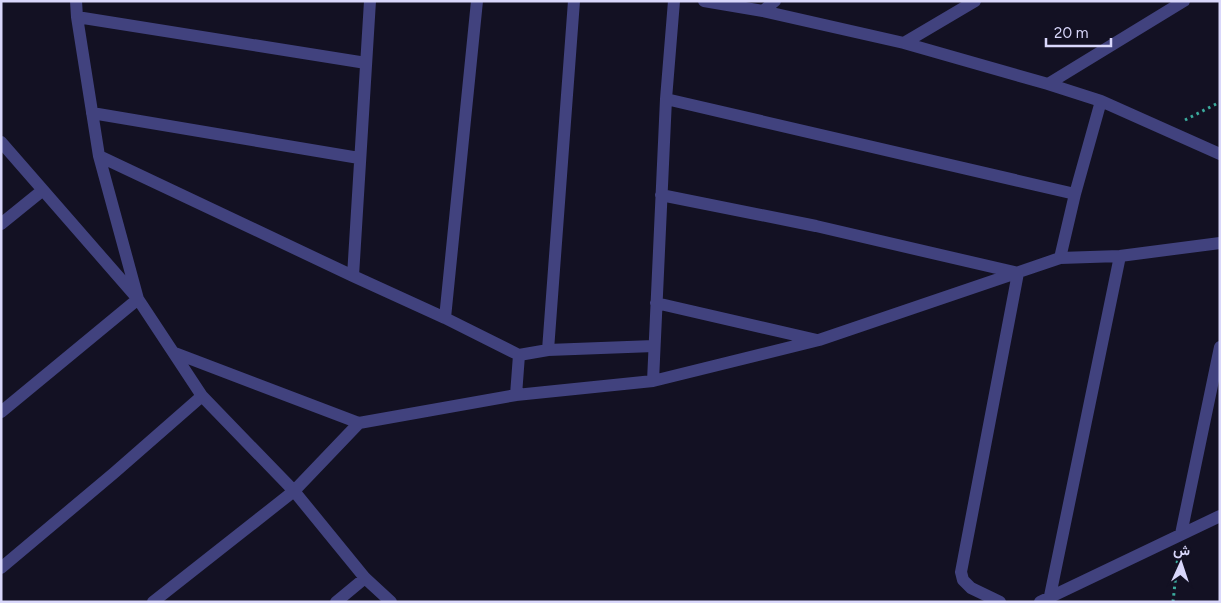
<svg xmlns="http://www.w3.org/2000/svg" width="1221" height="603" font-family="Figtree,Vazirmatn,sans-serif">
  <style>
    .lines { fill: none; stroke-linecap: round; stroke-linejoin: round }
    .path { stroke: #3bab9d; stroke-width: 3; stroke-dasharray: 2.5 4; stroke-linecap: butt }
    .street { stroke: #41427e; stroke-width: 12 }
  </style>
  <rect width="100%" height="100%" fill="#131123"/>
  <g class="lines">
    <path class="path" d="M1185,120l35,-18
      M1173,602l5,-47"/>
    <path class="street" d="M76,1l1,16 22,139 39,143 64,97 92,95 71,87 26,24
      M674,1l-8,98 -13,282 166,-41 241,-82 60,-2 100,-13
      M704,1l59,10 141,32 144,41 53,17 119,53
      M763,11l12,-10
      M77,17l289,46
      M904,43l71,-42
      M1048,84l136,-83
      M666,99l409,95 26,-93
      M92,113l267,45
      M1,142l137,157 -137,113
      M99,156l254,120 92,42 74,37 29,-5 106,-4
      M661,195l155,31 202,47 -57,299 2,8 8,8 29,14
      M1,224l42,-34
      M1060,258l15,-64
      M353,276l17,-275
      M656,303l161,37
      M445,318l32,-317
      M548,350l26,-349
      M175,353l184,70
      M516,395l3,-40
      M1181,534l39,-187
      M1,568l113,-95 88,-77
      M1050,596l70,-340
      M153,602l141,-111 65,-68 157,-28 137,-14
      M336,602l29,-24
      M1040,602l180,-86"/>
  </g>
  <rect width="1221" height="603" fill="none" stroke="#d9d7fb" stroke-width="5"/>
  <g transform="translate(1181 563) rotate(3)" stroke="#131123" stroke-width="4" paint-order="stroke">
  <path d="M0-4L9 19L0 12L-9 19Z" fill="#d9d7fb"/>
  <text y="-8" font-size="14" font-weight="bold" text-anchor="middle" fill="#d9d7fb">ش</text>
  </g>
  <path d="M1046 38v8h65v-8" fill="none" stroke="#d9d7fb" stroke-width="2.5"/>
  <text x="1054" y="38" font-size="15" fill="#d9d7fb" stroke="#131123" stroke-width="4" paint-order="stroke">20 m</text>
</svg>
